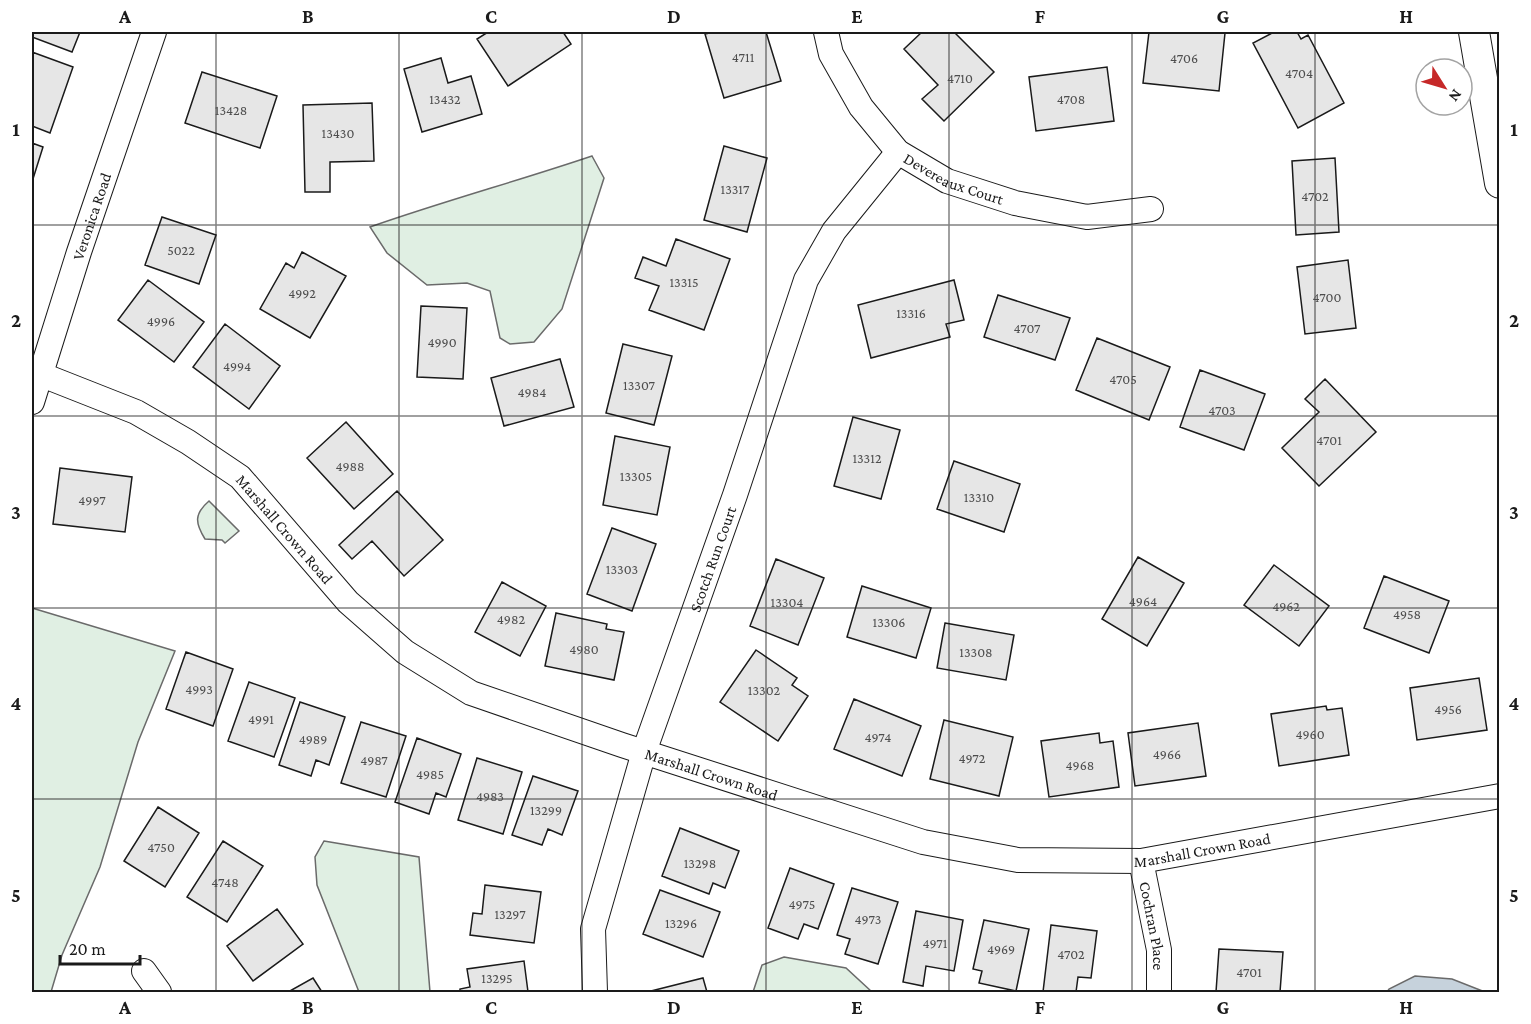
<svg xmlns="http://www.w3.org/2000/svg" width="1531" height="1024" font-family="'Crimson Pro',serif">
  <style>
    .green { fill: #e0efe3; stroke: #6a6a6a; stroke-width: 1.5 }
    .water { fill: #c6d2dc; stroke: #6a6a6a; stroke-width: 1.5 }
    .building { fill: #e6e6e6; stroke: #1a1a1a; stroke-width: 1.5 }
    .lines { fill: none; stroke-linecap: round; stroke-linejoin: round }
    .minor-casing { stroke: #1a1a1a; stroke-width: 26 }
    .tertiary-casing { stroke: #1a1a1a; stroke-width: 32 }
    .minor { stroke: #fff; stroke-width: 24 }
    .tertiary { stroke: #fff; stroke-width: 30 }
    .grid { fill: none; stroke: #1a1a1a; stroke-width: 1.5; stroke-opacity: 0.55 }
    .labels { text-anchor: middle; stroke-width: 4.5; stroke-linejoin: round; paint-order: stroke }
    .number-label { font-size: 14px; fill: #4d4d4d }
    .street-label { font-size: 16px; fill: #1a1a1a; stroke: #fff }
    .neatline { fill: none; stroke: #1a1a1a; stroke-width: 2 }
    .grid-label { font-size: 20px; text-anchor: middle; font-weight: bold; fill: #1a1a1a }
  </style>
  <rect width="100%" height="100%" fill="#fff"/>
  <path class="green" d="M592,156l12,22 -42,131 -28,33 -24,2 -10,-6 -10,-47 -23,-8 -40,2 -40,-32 -17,-26c74,-26 148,-46 222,-71z
    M209,501l30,30 -14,12 -3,-3 -17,-1c-10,-16 -11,-25 4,-38z
    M32,608l143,43 -37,91 -38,125 -38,88 -11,37h-19z
    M324,841l95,16 11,135h-71l-42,-107 -2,-28z
    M784,957l62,11 26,24h-119l9,-27z"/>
  <path class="water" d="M1415,976l37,3 33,13h-98l2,-3z"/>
  <path class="building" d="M32,32h48l-8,20 -40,-15z
    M488,32h75l8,12 -63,42 -31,-47z
    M714,32h52l15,49 -57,17 -19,-64z
    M922,32h32l40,40 -50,49 -22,-22 16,-14 -34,-36z
    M1149,32l76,1 -6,58 -76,-8z
    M1274,32h23l4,7 7,-4 36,68 -46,25 -45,-85z
    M32,52l41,15 -23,66 -18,-7z
    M441,58l7,25 23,-7 11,38 -60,18 -18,-63z
    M1107,67l7,54 -78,10 -7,-54z
    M202,72l75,24 -17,52 -75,-25z
    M372,103l2,58 -44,1v30h-25l-2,-87z
    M32,143l11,4 -11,35z
    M724,146l43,12 -20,74 -43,-12z
    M1335,158l4,74 -43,3 -4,-74z
    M162,217l54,18 -17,49 -54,-19z
    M676,239l54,20 -26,71 -55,-20 10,-24 -24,-8 8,-21 23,9z
    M302,252l44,24 -36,62 -50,-29 26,-46 8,5z
    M1348,260l8,68 -51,6 -8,-67z
    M148,280l56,42 -30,40 -56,-42z
    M954,280l10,40 -18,4 4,13 -79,21 -13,-53z
    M998,295l72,23 -15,42 -71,-23z
    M421,306l46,2 -4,71 -46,-2z
    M225,324l55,42 -31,43 -56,-42z
    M1097,338l73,29 -21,53 -73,-30z
    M623,344l49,12 -18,69 -48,-12z
    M560,359l14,48 -70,19 -13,-48z
    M1200,370l65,24 -21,56 -64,-23z
    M1325,379l51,53 -57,54 -37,-38 37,-36 -14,-13z
    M853,417l47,13 -19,69 -47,-13z
    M346,422l47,52 -39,35 -47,-51z
    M615,436l55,11 -13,68 -54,-10z
    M954,461l66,23 -16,48 -67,-23z
    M60,468l72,9 -7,55 -72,-8z
    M397,491l46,49 -39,36 -32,-35 -20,18 -13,-14z
    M612,528l44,16 -24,67 -45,-17z
    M1138,557l46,26 -37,63 -45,-27z
    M776,559l48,19 -26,67 -48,-19z
    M1274,565l55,41 -30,40 -55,-41z
    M1384,576l65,25 -20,52 -65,-25z
    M502,582l44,24 -26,50 -45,-24z
    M862,586l69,22 -15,50 -69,-21z
    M556,613l51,11 -1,5 18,3 -10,48 -69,-14z
    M945,623l69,12 -8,45 -69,-12z
    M756,650l41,28 -5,7 16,11 -30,45 -58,-39z
    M186,652l47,17 -20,57 -47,-17z
    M1479,678l8,52 -70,10 -7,-52z
    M249,682l46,16 -21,59 -46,-16z
    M854,699l67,27 -19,50 -68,-27z
    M300,702l45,15 -16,48 -13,-5 -5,16 -32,-11z
    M1326,706l1,4 15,-2 7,47 -70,11 -8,-52z
    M944,720l69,17 -14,59 -69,-17z
    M361,722l45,14 -20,61 -45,-14z
    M1198,723l8,53 -71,10 -7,-53z
    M1099,733l1,10 13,-2 6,46 -70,10 -8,-56z
    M417,738l44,16 -15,43 -10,-4 -7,21 -34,-12z
    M477,758l45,14 -19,62 -45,-14z
    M533,776l45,15 -16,44 -14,-6 -6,16 -30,-10z
    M158,807l41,26 -34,54 -41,-26z
    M680,828l59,23 -14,37 -12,-5 -4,11 -47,-18z
    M223,841l40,25 -36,56 -40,-25z
    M790,868l44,16 -16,45 -14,-5 -6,15 -30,-11z
    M485,885l56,7 -7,51 -64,-8 3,-22 9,1z
    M852,888l46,14 -20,62 -33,-10 5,-15 -13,-4z
    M660,890l60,22 -17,45 -60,-23z
    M277,909l26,35 -50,37 -26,-35z
    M916,911l47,9 -9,51 -28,-5 -3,20 -20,-4z
    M984,920l45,9 -13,62 -37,-8 3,-12 -9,-2z
    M1051,925l46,6 -6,47 -13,-1 -2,15h-33z
    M1219,949l64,3 -3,40h-64z
    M524,961l4,31h-68v-3l10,-2 -3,-18z
    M313,978l9,14h-34z
    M703,978l4,14h-60z"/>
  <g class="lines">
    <g class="minor-casing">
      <g id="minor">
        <path id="s1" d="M826,32l5,22 30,53 37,45 49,29 68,22 72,14 64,-8"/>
        <path id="s2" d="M32,371l104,41 52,30 52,35 108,125 57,50 66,41 151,52 301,97 95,18 123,1 359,-65"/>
        <path id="s3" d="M32,402l47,-150 75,-220"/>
        <path id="s4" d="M1141,861l18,89v42"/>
        <path d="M144,971l15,21"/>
        <path id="s5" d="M595,992l-2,-63 51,-177 91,-257 71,-215 28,-49 64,-79"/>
      </g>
    </g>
    <g class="tertiary-casing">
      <path id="tertiary" d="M1474,32l26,151"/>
    </g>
    <use href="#minor" class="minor"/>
    <use href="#tertiary" class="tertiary"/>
  </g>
  <path class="grid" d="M216,32v960M399,32v960M582,32v960M766,32v960M949,32v960M1132,32v960M1315,32v960M32,225h1468M32,416h1468M32,608h1468M32,799h1468"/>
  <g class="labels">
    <g class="number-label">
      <text x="743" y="62">4711</text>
      <text x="1184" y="63">4706</text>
      <text x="1299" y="78">4704</text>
      <text x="960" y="83">4710</text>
      <text x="445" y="104">13432</text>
      <text x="1071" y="104">4708</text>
      <text x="231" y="115">13428</text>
      <text x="338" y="138">13430</text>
      <text x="735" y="194">13317</text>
      <text x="1315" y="201">4702</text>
      <text x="181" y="255">5022</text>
      <text x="684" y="287">13315</text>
      <text x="302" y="298">4992</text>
      <text x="1327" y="302">4700</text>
      <text x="911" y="318">13316</text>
      <text x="161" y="326">4996</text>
      <text x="1027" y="333">4707</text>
      <text x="442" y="347">4990</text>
      <text x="237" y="371">4994</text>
      <text x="1123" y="384">4705</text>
      <text x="639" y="390">13307</text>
      <text x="532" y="397">4984</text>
      <text x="1222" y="415">4703</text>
      <text x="1329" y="445">4701</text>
      <text x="867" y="463">13312</text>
      <text x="350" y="471">4988</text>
      <text x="636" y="481">13305</text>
      <text x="979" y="502">13310</text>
      <text x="92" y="505">4997</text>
      <text x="622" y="574">13303</text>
      <text x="1143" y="606">4964</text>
      <text x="787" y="607">13304</text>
      <text x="1286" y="611">4962</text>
      <text x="1407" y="619">4958</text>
      <text x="511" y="624">4982</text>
      <text x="889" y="627">13306</text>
      <text x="584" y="654">4980</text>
      <text x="976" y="657">13308</text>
      <text x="199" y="694">4993</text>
      <text x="764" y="695">13302</text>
      <text x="1448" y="714">4956</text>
      <text x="261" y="724">4991</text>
      <text x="1310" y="739">4960</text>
      <text x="878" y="742">4974</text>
      <text x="313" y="744">4989</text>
      <text x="1167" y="759">4966</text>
      <text x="972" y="763">4972</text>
      <text x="374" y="765">4987</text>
      <text x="1080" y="770">4968</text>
      <text x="430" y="779">4985</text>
      <text x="490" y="801">4983</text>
      <text x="546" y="815">13299</text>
      <text x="161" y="852">4750</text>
      <text x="700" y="868">13298</text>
      <text x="225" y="887">4748</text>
      <text x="802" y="909">4975</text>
      <text x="510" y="919">13297</text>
      <text x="868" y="924">4973</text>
      <text x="681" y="928">13296</text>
      <text x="935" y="948">4971</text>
      <text x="1001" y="954">4969</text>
      <text x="1071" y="959">4702</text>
      <text x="1249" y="977">4701</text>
      <text x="497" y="983">13295</text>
    </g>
    <g class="street-label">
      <text dy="6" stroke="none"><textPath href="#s1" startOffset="204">Devereaux Court</textPath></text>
      <text dy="6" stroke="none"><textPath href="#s3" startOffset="195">Veronica Road</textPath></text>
      <text dy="6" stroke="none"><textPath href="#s2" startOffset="303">Marshall Crown Road</textPath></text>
      <text dy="6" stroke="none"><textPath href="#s5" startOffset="452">Scotch Run Court</textPath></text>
      <text dy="6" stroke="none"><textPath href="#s2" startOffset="807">Marshall Crown Road</textPath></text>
      <text dy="6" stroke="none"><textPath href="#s2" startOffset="1311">Marshall Crown Road</textPath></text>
      <text dy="6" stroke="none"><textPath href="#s4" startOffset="66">Cochran Place</textPath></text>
    </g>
  </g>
  <rect width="1531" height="1024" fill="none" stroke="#ffffff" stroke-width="66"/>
  <g transform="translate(1444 87) rotate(127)"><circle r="28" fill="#ffffff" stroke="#a3a3a3" stroke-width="1.5"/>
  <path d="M0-4.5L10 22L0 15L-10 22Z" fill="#c62828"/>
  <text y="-9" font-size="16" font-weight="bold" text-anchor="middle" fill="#1a1a1a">N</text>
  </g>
  <path d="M60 955v9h80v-9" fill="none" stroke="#1a1a1a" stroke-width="3"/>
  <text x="69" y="955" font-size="18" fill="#1a1a1a" stroke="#ffffff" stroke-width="4.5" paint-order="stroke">20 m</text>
  <rect x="33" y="33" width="1465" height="958" class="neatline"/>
  <g class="grid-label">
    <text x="125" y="23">A</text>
    <text x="308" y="23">B</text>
    <text x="491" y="23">C</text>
    <text x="674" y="23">D</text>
    <text x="857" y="23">E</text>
    <text x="1040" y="23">F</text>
    <text x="1223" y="23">G</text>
    <text x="1406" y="23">H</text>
    <text x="16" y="136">1</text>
    <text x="1514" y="136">1</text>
    <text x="16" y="327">2</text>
    <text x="1514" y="327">2</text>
    <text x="16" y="519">3</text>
    <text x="1514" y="519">3</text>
    <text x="16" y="710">4</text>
    <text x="1514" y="710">4</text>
    <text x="16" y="902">5</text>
    <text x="1514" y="902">5</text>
    <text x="125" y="1014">A</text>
    <text x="308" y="1014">B</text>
    <text x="491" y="1014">C</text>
    <text x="674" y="1014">D</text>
    <text x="857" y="1014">E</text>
    <text x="1040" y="1014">F</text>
    <text x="1223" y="1014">G</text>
    <text x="1406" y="1014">H</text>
  </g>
</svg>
